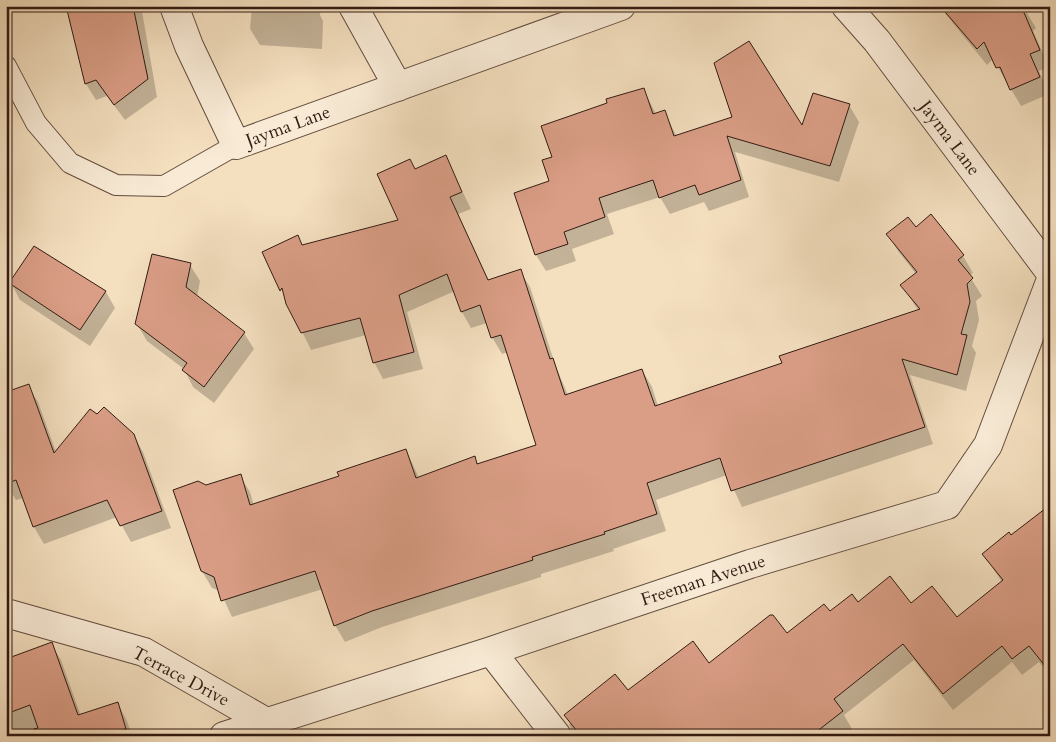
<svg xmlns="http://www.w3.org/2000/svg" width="1056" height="742" font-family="Cardo,serif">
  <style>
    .shadow { fill: #0003 }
    .building { fill: #da9e86; stroke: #311b13 }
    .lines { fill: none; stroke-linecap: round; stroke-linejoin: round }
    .service-casing { stroke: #624c3e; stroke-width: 22 }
    .minor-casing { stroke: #624c3e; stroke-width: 30 }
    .service { stroke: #f8ead5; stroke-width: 20 }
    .minor { stroke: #f8ead5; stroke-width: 28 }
    .labels { text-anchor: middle; stroke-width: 5; stroke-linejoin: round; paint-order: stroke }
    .street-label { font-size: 18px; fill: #311b13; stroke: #f8ead5 }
  </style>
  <rect width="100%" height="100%" fill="#f4dfbf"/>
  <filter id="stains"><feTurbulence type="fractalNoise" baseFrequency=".004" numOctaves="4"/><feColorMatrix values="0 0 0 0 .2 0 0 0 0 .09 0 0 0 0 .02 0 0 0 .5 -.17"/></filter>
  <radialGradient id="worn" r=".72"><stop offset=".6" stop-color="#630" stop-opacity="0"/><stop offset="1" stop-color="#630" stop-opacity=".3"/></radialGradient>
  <path class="shadow" d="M66,6h75l16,91 -32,23 -18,-24 -11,4 -10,-16z
    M252,6h69l-1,9 3,6 -1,28 -62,-4 -10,-16z
    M939,6h87l-2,2 12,20 -3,3 16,36 -10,4 10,23 -28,12 -28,-47 -6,6z
    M643,89l13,25 8,-3 13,26 125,-9 47,-23 10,17 -20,60 -104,-30 14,45 -40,14 -5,-9 -34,12 -10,-17 -53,17 7,20 -42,15 4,12 -30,10 -10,-16 -20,-61 35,-12 2,-25 56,-53z
    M445,156l26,53 -13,5 31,67 31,-10 10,16 26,80 12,28 74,-25 10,17 6,19 125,-43 135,-53 -16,-24 14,-12 -18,-23 -10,-16 28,-7 15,-12 32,40 10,17 -4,2 13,21 -6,5 3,19 -7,26 4,7 -10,38 -56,-16 23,69 -191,63 -15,-32 -71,25 10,31 -53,18 1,2 -73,23v3l-159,50 -37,15 -10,-17 -12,-36 -91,28 -12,-26 -8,-3 -10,-17 4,-84 34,-11 10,16 4,14 86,-30 66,-26 13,28 55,-20 5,7 58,-19 -29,-94 -6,2 -10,-17 -5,-14 -16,5 -9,-16 -7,-21 -48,21 16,57 -40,10 -9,-17 -8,-27 -55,15 -47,-97 33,-17 6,10 97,-25 15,-51z
    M35,248l71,44 9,16 -25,38 -70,-46 -9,-17z
    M190,265l10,16 -3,16 47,36 10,16 -40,54 -21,-16 -9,-18 -37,-28 -10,-17z
    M28,386l10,16 18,50 77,-18 10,18 28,76 -40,14 -14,-25 -73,27 -10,-17 -11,-29 -7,2 -10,-16v-90z
    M1050,506l-1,168 -10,-12 -17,13 -10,-13 -59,48 -39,-50 -70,55 8,14 -9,7h-269l-5,-12 58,-32 160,-57 42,-22 29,-9 53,1 45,14 46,-37 -19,-28 28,-17z
    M51,644l10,16 27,76h-82v-76z
    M118,704l9,17 5,15h-40z"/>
  <path class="building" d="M66,6h67l15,73 -34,26 -18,-25 -11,4z
    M940,6h84l-2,2 18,42 -10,4 10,23 -30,13 -10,-23 -4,1 -12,-26 -7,7z
    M749,41l53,84 11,-32 37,11 -20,62 -103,-30 14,44 -42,15 -4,-10 -36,13 -6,-18 -54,18 6,19 -41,15 4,12 -33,11 -21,-62 35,-12 -7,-21 10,-3 -11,-31 66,-23 -1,-4 38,-11 9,26 12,-4 9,26 58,-19 -18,-54z
    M446,155l16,37 -12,5 38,83 33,-11 29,90 3,-1 12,37 77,-26 13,37 127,-43 -3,-7 141,-47 -20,-24 17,-13 -31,-38 22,-17 8,10 15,-13 33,41 -6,5 15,18 -6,6 3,18 -9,32 6,1 -10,40 -55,-16 23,68 -194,64 -11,-33 -73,25 10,31 -53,18 1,2 -73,23 1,3 -161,51 -38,15 -19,-55 -94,30 -7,-24 -13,-6 -28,-81 25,-9 8,4 35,-11 9,31 89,-29 -2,-4 69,-23 10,29 59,-22 2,8 59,-19 -35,-110 -10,3 -11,-33 -19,7 -14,-38 -48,21 15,57 -41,11 -13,-45 -59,15 -15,-29 -4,-16 -2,3 -18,-39 36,-17 4,10 96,-25 -21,-46 33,-15 5,10z
    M34,246l72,45 -26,39 -71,-47z
    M152,254l39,9 -5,24 59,45 -41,55 -22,-17 5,-7 -52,-39z
    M29,384l25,69 36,-44 7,5 7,-7 30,27 28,77 -42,15 -13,-26 -74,27 -17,-47 -10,4v-92z
    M1050,505v167l-21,-26 -17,13 -10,-13 -59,48 -40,-50 -69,55 9,12 -32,25h-230l-17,-21 51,-41 13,16 65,-49 16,22 61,-48h3l14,18 37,-29 6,7 22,-17 6,8 32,-26 21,27 21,-17 25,31 46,-37 -21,-26 27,-22 2,3z
    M52,642l26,73 40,-13 8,27 -20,7h-71l-1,-7 4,-1 -8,-23 -24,9v-55z"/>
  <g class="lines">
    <g class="service-casing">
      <path id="service" d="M6,66l30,57 34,40 46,22 48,1 72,-41"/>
    </g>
    <g class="minor-casing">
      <path id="minor" d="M174,6l15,40 47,99 385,-139
        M353,6l45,81
        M846,6l31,35 173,231
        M6,613l138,39 122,70
        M491,651l66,85
        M224,736l267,-85 259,-87 197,-59 41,-60 62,-163"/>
    </g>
    <use href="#service" class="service"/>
    <use href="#minor" class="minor"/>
  </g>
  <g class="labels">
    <g class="street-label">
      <text transform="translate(288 126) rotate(-20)" y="6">Jayma Lane</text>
      <text transform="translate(950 138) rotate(53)" y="6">Jayma Lane</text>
      <text transform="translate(703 580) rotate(-18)" y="6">Freeman Avenue</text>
      <text transform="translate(181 676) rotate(28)" y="6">Terrace Drive</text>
    </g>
  </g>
  <rect width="1056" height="742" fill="none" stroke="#f4dfbf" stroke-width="25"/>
  <rect x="8" y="8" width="1041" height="727" fill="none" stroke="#311b13" stroke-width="2.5"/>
  <rect x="12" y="12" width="1031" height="717" fill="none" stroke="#311b13"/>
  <rect width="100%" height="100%" filter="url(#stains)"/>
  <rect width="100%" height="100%" fill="url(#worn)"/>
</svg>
